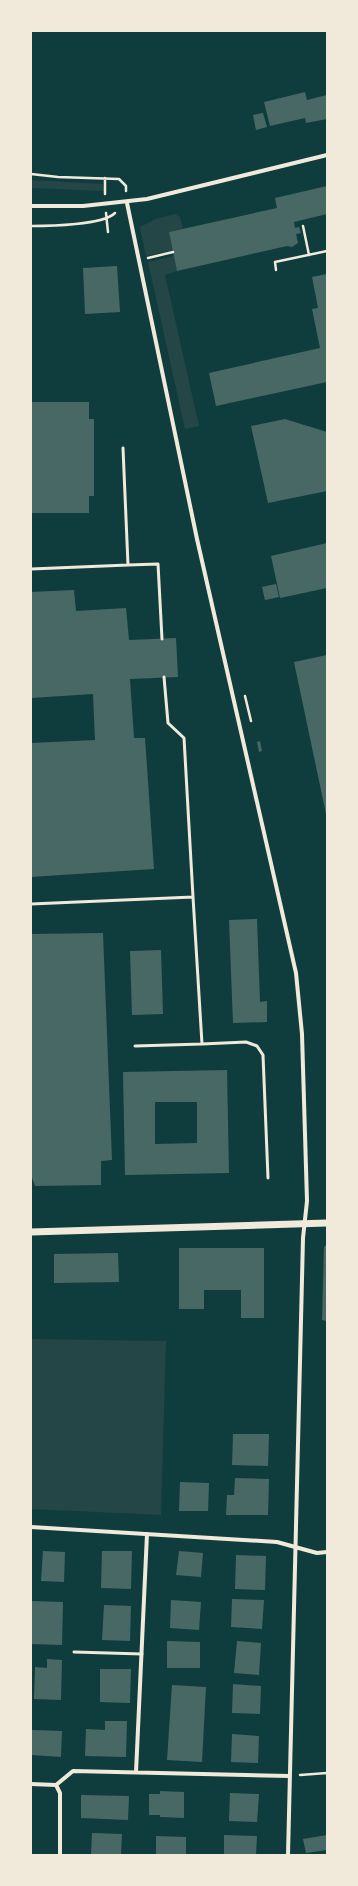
<svg xmlns="http://www.w3.org/2000/svg" width="358" height="1886" font-family="'DM Sans',sans-serif">
  <style>
    .green { fill: #244646 }
    .building { fill: #486865; fill-rule: evenodd }
    .lines { fill: none; stroke-linecap: round; stroke-linejoin: round }
    .path { stroke: #f1e9da; stroke-width: 2.5 }
    .service { stroke: #f1e9da; stroke-width: 3 }
    .minor { stroke: #f1e9da; stroke-width: 4 }
    .tertiary { stroke: #f1e9da; stroke-width: 7 }
  </style>
  <rect width="100%" height="100%" fill="#0f3d3e"/>
  <path class="green" d="M31,180l72,4 1,7 -73,-3z
    M175,214l5,3 3,12 -14,3 4,18 -27,6 -6,-29 16,-8z
    M174,256l3,15 -12,4 34,151 -14,3 -37,-167z
    M31,1339l135,2 -5,174 -130,-6z"/>
  <path class="building" d="M305,92l2,8 20,-5v24l-21,4 -1,-5 -35,8 -6,-24z
    M263,113l4,14 -11,3 -3,-15z
    M327,186v28l-33,8 1,6 4,-1 2,6 -5,1 2,9 -6,4 -5,-1 -110,25 -8,-39 108,-24 -2,-10z
    M117,266l3,46 -35,2 -2,-46z
    M327,274v108l-111,24 -7,-33 111,-25 -8,-39 6,-1 -6,-31z
    M31,402h58v17h5v77h-5v17h-58z
    M285,419l42,13v59l-59,12 -17,-77z
    M327,543v45l-47,10 -9,-42z
    M276,584l3,13 -14,3 -3,-13z
    M74,590l2,21 50,-3 3,32 47,-2 2,39 -48,2 4,59h11l9,131 -123,8v-134l64,-3 -2,-46 -62,4v-106z
    M327,655v159h-1l-32,-152z
    M260,741l2,10 -3,1 -2,-10z
    M257,919l3,83 7,-1v21l-34,1 -4,-103z
    M103,933l9,227 -11,1v24l-66,1 -4,-11v-241z
    M161,950l2,64 -31,1 -2,-64z
    M227,1070l2,103 -104,2 -2,-103zM155,1102h42v41l-42,1z
    M327,1244v77l-5,-1 2,-73z
    M179,1248h85v70h-23v-28h-37v19h-25z
    M118,1253l1,29 -65,1v-29z
    M233,1434h36l-1,32 -36,-1z
    M235,1478l34,1 -1,36h-42l1,-20h7z
    M180,1482l29,1 -1,28h-29z
    M43,1551l22,1 -1,30 -23,-1z
    M102,1551h30l-1,38 -30,-1z
    M179,1551l24,2 -2,24 -25,-2z
    M236,1555l30,1 -1,34 -30,-1z
    M232,1599l32,1 -2,29 -31,-2z
    M171,1600l30,2 -2,28 -29,-2z
    M31,1601l32,1 -1,43 -31,-1z
    M104,1605l27,1 -1,35 -28,-1z
    M167,1641l33,1v26h-33z
    M237,1641l24,2 -2,32 -25,-2z
    M47,1659l15,1 -1,40 -27,-1 1,-32 12,1z
    M100,1669h31l-1,34 -30,-1z
    M233,1684l28,2 -1,28 -28,-1z
    M172,1685l34,2 -4,75 -35,-2z
    M105,1721h22l-1,36 -41,-1 1,-27 19,1z
    M32,1730l30,1 -1,26 -30,-2z
    M232,1734l27,2 -1,27 -27,-1z
    M160,1791l24,1v26l-24,-1v-2h-11v-21h11z
    M230,1793l29,1 -2,28 -28,-1z
    M81,1795l48,1 -1,24 -47,-2z
    M92,1833l30,1 -1,21h-30z
    M224,1835l33,1 -1,19h-32z
    M327,1835v15l-21,3 -3,-14z
    M156,1836l30,1v18h-30z"/>
  <g class="lines">
    <path class="path" d="M31,174l27,3 61,2 7,7v5
      M105,194v-16
      M106,213l2,19
      M31,226c19,0 72,-1 84,-13
      M303,226l6,29
      M148,258l25,-6
      M276,270l-1,-8 52,-11
      M245,696l6,25
      M300,1775l27,-2"/>
    <path class="service" d="M128,565l30,-1 4,75
      M31,569l97,-4 -5,-117
      M164,677l4,46 16,15 9,159
      M31,904l162,-7 9,147 44,-2 11,4 6,9 5,123
      M135,1046l67,-2
      M74,1652l68,2"/>
    <path class="minor" d="M127,203l70,336 99,434 6,61 5,167 -4,37 -15,617
      M31,206h52l64,-7 180,-44
      M31,1527l246,15 40,11 10,-1
      M136,1772l11,-238
      M31,1784l25,1 4,8v62
      M56,1785l17,-14 216,5"/>
    <path class="tertiary" d="M31,1232l296,-9"/>
  </g>
  <rect width="358" height="1886" fill="none" stroke="#f1e9da" stroke-width="64"/>
</svg>
